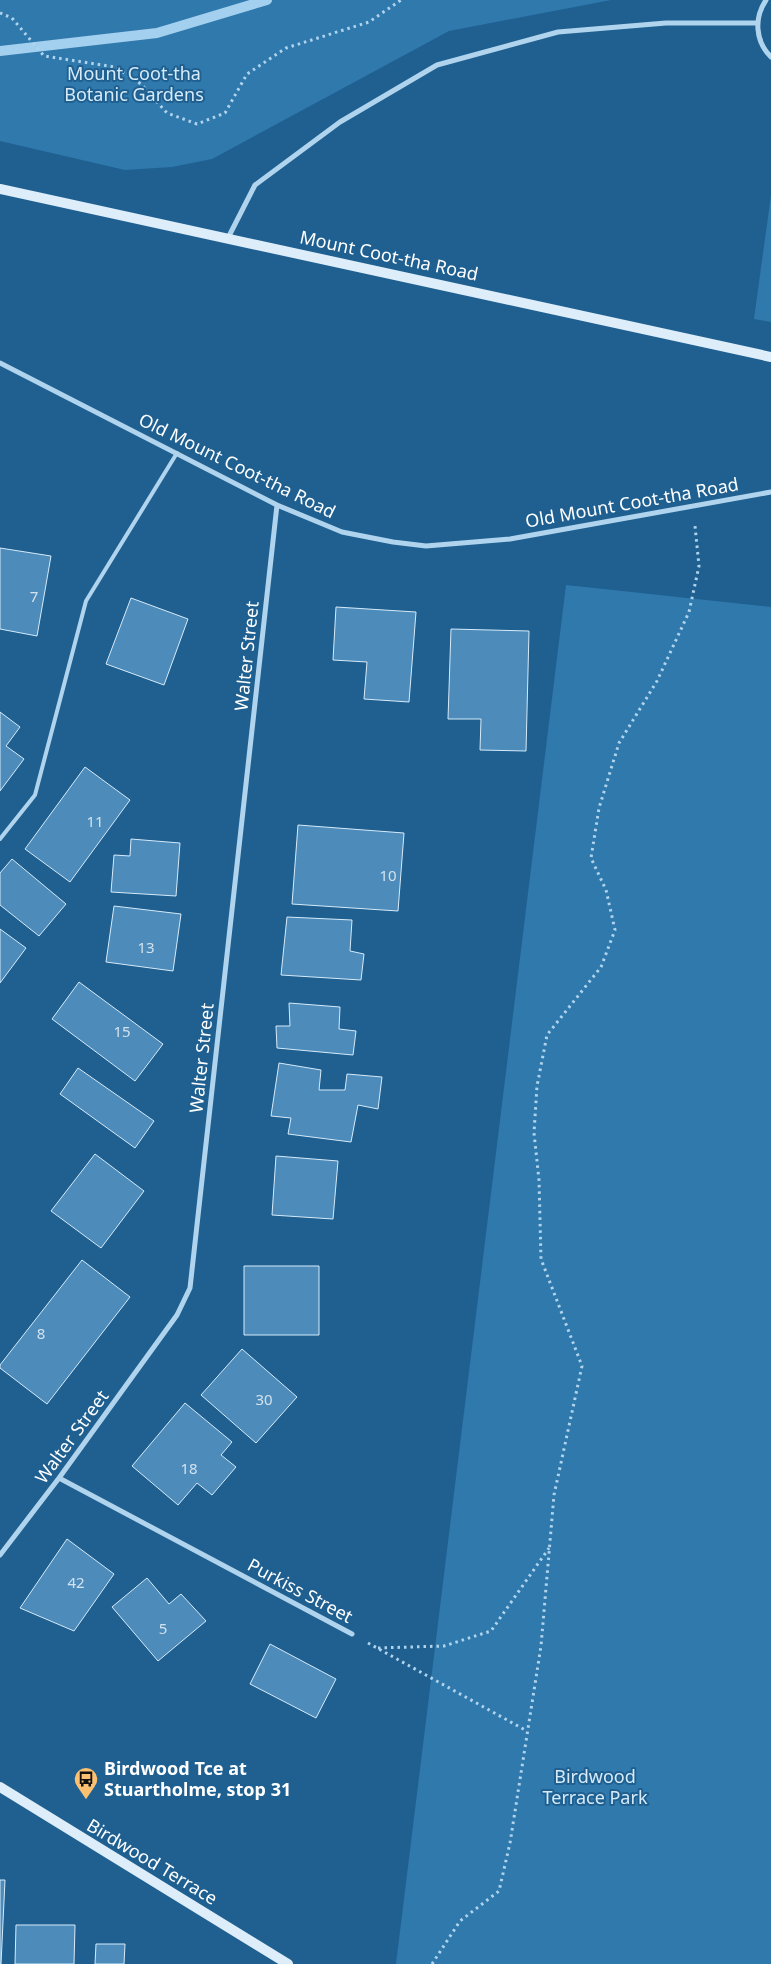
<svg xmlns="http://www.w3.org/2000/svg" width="771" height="1964" font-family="'Noto Sans',sans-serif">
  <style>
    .green { fill: #3079ad }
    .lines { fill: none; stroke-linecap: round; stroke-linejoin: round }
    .stream { stroke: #a4d0ef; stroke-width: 10 }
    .building { fill: #4c8bba; stroke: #d6ebfa }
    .path { stroke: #b0d4ed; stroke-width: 3; stroke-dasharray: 2.5 4; stroke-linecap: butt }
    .service { stroke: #b0d4ed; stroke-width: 4 }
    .minor { stroke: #b0d4ed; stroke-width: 5 }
    .secondary { stroke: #ddedfa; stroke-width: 10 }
    .labels { text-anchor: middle; stroke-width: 4; stroke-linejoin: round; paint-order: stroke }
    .number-label { font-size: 15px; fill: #d2e2ee }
    .park-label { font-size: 18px; fill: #d6ebfa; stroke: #1f6091 }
    .street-label { font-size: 18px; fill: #fff; stroke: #1f6091 }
    .poi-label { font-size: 18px; font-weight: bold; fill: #fff; stroke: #1f6091; text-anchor: start }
  </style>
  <rect width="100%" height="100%" fill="#1f6091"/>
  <path class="green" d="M0,0h611l-162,31 -237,128 -40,8 -47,3 -125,-29z
    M771,195v127l-17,-3z
    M566,585l205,22v1357h-375z"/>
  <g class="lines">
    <path class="stream" d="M0,51l157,-18 110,-33"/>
  </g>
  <path class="building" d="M0,548l51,8 -14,80 -37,-7z
    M131,598l57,21 -24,66 -58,-21z
    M336,607l80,5 -7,90 -45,-3 3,-37 -34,-2z
    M451,629l78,2 -3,120 -46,-1 1,-31h-33z
    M0,712l20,15 -14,19 18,13 -24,32z
    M85,767l45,33 -60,82 -45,-33z
    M298,825l106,8 -6,78 -106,-7z
    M131,839l49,4 -4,53 -65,-4 3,-37 16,1z
    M12,859l54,45 -27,32 -39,-31v-32z
    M114,906l67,8 -8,57 -67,-9z
    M287,917l65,3 -2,31 14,3 -3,26 -80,-5z
    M0,929l26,19 -26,35z
    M79,982l84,62 -28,37 -83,-62z
    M289,1003l51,4 -1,22 17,2 -3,24 -76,-7 -1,-22h14z
    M279,1063l42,7 -2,20h26l2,-16 35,3 -4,32 -20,-4 -7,37 -63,-8 3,-16 -20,-2z
    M78,1068l76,53 -19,27 -75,-54z
    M95,1154l49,37 -43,57 -50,-37z
    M276,1156l62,5 -5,58 -61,-4z
    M82,1260l48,37 -83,107 -47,-36v-3z
    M244,1266h75v69h-75z
    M242,1349l55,48 -41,46 -55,-48z
    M185,1403l47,39 -11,13 15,12 -24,28 -15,-12 -19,22 -46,-39z
    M67,1539l47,35 -40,57 -54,-23z
    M147,1578l22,26 12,-10 25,27 -48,40 -46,-54z
    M270,1644l66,35 -20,39 -66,-34z
    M0,1880h5l-4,84h-1z
    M16,1925h59l-1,39h-59z
    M96,1944h29l-1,20h-29z"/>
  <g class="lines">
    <path class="path" d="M0,13l12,5 32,38 71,11 26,17 26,29 30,11 28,-11 22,-39 39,-26 83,-26 32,-22
      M368,1643l159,88
      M378,1648l66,-2 47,-15 58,-83
      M432,1964l28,-43 39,-30 11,-48 31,-197 13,-151 28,-129 -41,-107 -2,-79 -5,-47 3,-47 10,-51 54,-68 14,-37 -9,-40 -15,-32 8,-50 20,-65 38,-62 32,-69 10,-46 -4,-40"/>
    <path class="service" d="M0,839l35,-44 51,-194 91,-148"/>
    <path class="minor" d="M766,0c-12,18 -11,41 5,57
      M228,238l27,-53 85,-63 97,-57 121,-33 108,-9h91
      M0,363l277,142 65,27 51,10 33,4 84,-7 261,-47
      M59,1478l293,156
      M0,1555l59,-77 118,-163 13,-27 87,-783"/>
    <path class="secondary" d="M0,189l771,168
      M0,1787l288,177"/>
  </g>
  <defs>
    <g id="bus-pin" transform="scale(1.25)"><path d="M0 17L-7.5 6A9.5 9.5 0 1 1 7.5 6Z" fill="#fbc170" stroke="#1f6091"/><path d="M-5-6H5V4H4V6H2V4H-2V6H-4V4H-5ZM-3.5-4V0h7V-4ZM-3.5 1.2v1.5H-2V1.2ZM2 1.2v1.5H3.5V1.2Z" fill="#111"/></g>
  </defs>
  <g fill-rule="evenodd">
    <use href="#bus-pin" x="86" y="1779"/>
  </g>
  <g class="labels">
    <g class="number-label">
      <text x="34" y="602">7</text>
      <text x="95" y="827">11</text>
      <text x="388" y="881">10</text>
      <text x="146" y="953">13</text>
      <text x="122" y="1037">15</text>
      <text x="41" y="1339">8</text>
      <text x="264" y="1405">30</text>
      <text x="189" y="1474">18</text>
      <text x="76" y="1588">42</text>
      <text x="163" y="1634">5</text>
    </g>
    <g class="park-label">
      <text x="134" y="80">Mount Coot-tha<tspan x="134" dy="21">Botanic Gardens</tspan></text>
      <text x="595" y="1783">Birdwood<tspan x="595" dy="21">Terrace Park</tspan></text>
    </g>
    <g class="street-label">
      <text transform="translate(389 256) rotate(12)" y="6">Mount Coot-tha Road</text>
      <text transform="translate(237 466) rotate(26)" y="6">Old Mount Coot-tha Road</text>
      <text transform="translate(632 503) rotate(-10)" y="6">Old Mount Coot-tha Road</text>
      <text transform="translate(247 656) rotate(-84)" y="6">Walter Street</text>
      <text transform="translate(202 1058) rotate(-84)" y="6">Walter Street</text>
      <text transform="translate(72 1437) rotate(-54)" y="6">Walter Street</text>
      <text transform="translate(300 1591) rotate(28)" y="6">Purkiss Street</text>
      <text transform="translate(152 1862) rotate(31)" y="6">Birdwood Terrace</text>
    </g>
    <g class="poi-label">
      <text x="104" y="1775">Birdwood Tce at<tspan x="104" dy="21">Stuartholme, stop 31</tspan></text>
    </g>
  </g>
</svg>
